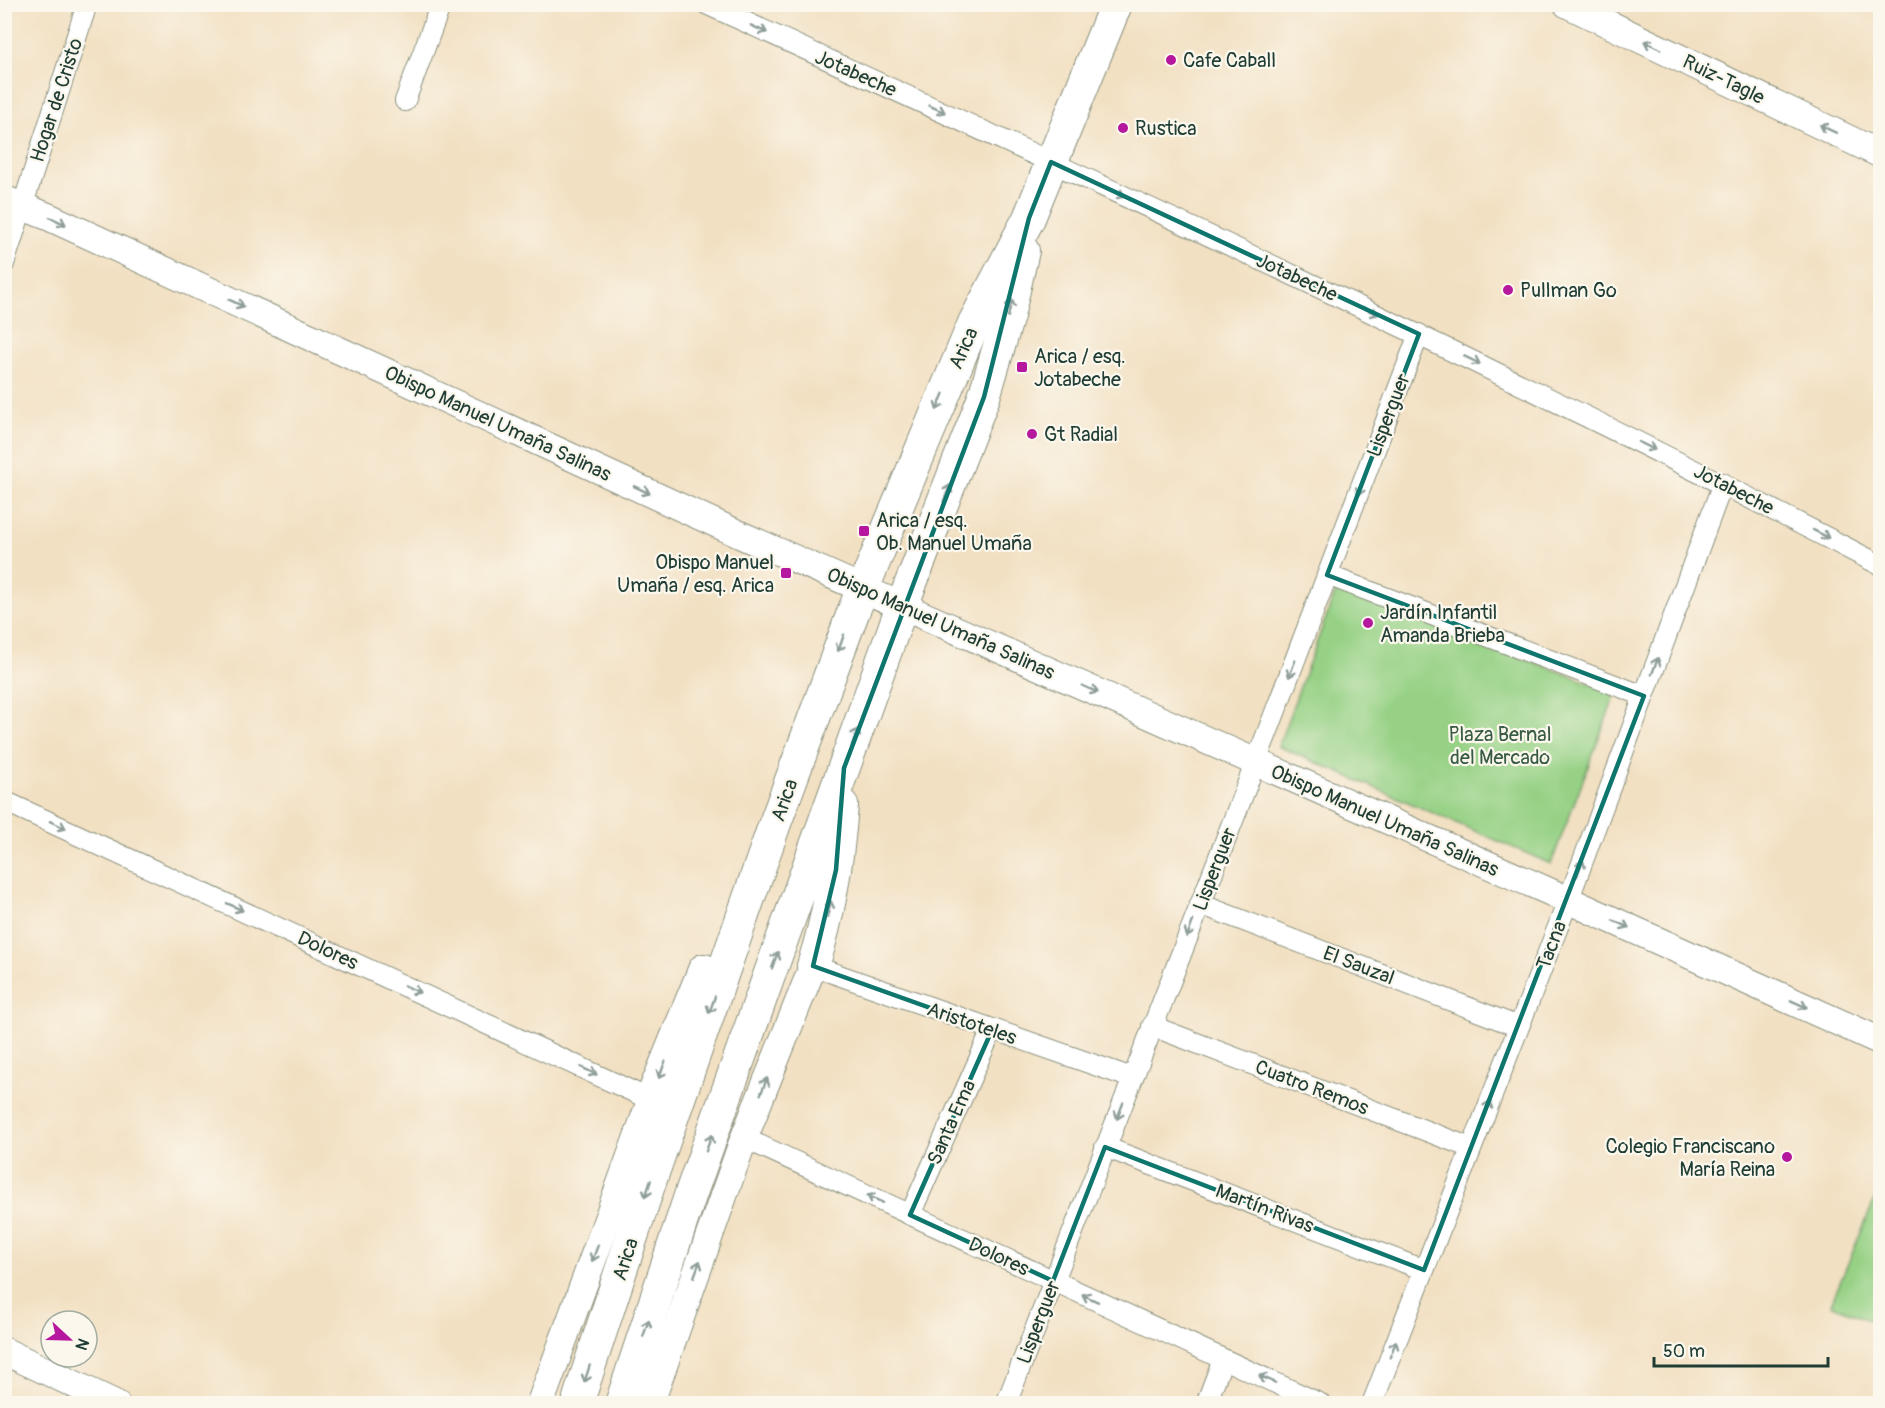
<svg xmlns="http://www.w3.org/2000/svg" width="1885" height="1408" font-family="Pangolin,sans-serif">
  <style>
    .green { fill: #96d185; stroke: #5a875c; stroke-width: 1.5 }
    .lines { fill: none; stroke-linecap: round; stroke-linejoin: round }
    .street-casing { stroke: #888e7b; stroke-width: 22 }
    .secondary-casing { stroke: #888e7b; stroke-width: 29 }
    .primary-casing { stroke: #888e7b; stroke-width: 34 }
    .street { stroke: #fff; stroke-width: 20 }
    .secondary { stroke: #fff; stroke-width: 27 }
    .primary { stroke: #fff; stroke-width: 32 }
    .oneway { stroke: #8f9e9a }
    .marked { fill: none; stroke: #0f766e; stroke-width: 4.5; stroke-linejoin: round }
    .poi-dot { fill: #b5179e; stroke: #fbf7ec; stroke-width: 2 }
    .labels { text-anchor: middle; stroke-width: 4.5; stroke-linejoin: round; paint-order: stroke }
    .poi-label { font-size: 20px; fill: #1f3d34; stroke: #fbf7ec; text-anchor: start }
    .street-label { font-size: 20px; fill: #1f3d34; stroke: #fbf7ec }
    .park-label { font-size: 20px; fill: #375b44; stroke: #fbf7ec }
  </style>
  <rect width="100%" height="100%" fill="#fbf7ec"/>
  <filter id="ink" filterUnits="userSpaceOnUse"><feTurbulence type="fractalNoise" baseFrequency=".0167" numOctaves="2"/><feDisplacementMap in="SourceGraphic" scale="12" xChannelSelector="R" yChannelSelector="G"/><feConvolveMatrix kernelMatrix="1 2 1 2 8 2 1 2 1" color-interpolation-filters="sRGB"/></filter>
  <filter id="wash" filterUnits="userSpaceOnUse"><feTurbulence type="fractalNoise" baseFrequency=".008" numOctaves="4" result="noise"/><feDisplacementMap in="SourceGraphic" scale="24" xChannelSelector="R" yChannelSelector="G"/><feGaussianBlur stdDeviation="1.35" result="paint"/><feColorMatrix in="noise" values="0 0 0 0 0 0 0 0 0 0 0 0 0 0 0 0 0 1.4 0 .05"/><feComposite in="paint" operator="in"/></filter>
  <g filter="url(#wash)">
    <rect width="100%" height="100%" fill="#f2e0c2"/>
    <path class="green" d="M1337,588l279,105 -65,171 -273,-118z
      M1880,1187v132l-2,5 -47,-20z"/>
  </g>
  <g filter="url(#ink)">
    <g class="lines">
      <g class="street-casing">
        <path id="street" d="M706,4c395,180 789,361 1174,561
          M405,101l36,-97
          M4,264l83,-260
          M1327,575l317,121
          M4,801l647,299
          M1200,904l319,123
          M813,966l319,112
          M1152,1026l319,122
          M744,1138l577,266
          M1105,1147l319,123
          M910,1215l82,-185
          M1006,1404l265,-681 148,-389
          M1206,1404l17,-45
          M1372,1404l196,-503 155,-418"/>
      </g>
      <g class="secondary-casing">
        <path id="secondary" d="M1567,4l313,150
          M4,199l45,18 694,319 805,355 332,150
          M4,1351l112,53
          M540,1404l111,-304
          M650,1404l94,-266 69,-172"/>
      </g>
      <g class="primary-casing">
        <path id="primary" d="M813,966c17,-53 25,-106 29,-161
          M651,1100l53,-130
          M579,1398l74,-225 121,-347 80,-216 120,-287 55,-105 87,-214
          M621,1404l71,-214 210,-584 82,-209 24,-81 15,-65"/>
      </g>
      <use href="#street" class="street"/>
      <use href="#secondary" class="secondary"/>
      <use href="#primary" class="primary"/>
    </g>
    <defs><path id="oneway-shaft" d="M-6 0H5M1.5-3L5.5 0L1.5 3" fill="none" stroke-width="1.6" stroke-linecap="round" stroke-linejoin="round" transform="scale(1.5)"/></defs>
    <g class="oneway">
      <use href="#oneway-shaft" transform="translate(759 29) rotate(24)"/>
      <use href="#oneway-shaft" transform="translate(1652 45) rotate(-154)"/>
      <use href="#oneway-shaft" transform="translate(937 109) rotate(24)"/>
      <use href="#oneway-shaft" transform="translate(1828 129) rotate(-155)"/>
      <use href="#oneway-shaft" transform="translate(1117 193) rotate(25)"/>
      <use href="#oneway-shaft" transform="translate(58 221) rotate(25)"/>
      <use href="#oneway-shaft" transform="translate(236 303) rotate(25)"/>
      <use href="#oneway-shaft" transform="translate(1010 308) rotate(-77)"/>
      <use href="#oneway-shaft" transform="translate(1370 311) rotate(25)"/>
      <use href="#oneway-shaft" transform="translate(1472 360) rotate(26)"/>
      <use href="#oneway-shaft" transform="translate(940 402) rotate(113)"/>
      <use href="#oneway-shaft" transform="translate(1647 446) rotate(26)"/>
      <use href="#oneway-shaft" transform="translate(1361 487) rotate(111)"/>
      <use href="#oneway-shaft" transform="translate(642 490) rotate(25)"/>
      <use href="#oneway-shaft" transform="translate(947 493) rotate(-68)"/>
      <use href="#oneway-shaft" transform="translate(1821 534) rotate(27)"/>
      <use href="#oneway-shaft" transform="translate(841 643) rotate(110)"/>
      <use href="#oneway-shaft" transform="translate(1655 666) rotate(-69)"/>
      <use href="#oneway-shaft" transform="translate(1292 669) rotate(111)"/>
      <use href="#oneway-shaft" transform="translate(1090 689) rotate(24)"/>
      <use href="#oneway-shaft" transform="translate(855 737) rotate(-70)"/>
      <use href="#oneway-shaft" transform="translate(58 825) rotate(25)"/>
      <use href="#oneway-shaft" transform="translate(1580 868) rotate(-70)"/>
      <use href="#oneway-shaft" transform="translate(235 907) rotate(25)"/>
      <use href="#oneway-shaft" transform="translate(829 909) rotate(-78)"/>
      <use href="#oneway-shaft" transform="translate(1621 924) rotate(24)"/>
      <use href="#oneway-shaft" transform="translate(1190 929) rotate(111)"/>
      <use href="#oneway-shaft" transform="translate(775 960) rotate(-70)"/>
      <use href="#oneway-shaft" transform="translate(412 989) rotate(25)"/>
      <use href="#oneway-shaft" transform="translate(1799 1004) rotate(24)"/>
      <use href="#oneway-shaft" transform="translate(712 1005) rotate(109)"/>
      <use href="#oneway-shaft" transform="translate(662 1070) rotate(111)"/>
      <use href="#oneway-shaft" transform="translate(589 1071) rotate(25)"/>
      <use href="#oneway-shaft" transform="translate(764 1086) rotate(-68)"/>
      <use href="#oneway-shaft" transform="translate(1487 1109) rotate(-69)"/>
      <use href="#oneway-shaft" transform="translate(1120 1111) rotate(111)"/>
      <use href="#oneway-shaft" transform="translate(709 1143) rotate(-70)"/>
      <use href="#oneway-shaft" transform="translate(648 1189) rotate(108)"/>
      <use href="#oneway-shaft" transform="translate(875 1199) rotate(-155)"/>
      <use href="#oneway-shaft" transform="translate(595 1253) rotate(110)"/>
      <use href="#oneway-shaft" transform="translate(697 1269) rotate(-70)"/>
      <use href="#oneway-shaft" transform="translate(1090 1298) rotate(-155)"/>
      <use href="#oneway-shaft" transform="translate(646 1328) rotate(-72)"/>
      <use href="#oneway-shaft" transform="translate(1393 1349) rotate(-69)"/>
      <use href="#oneway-shaft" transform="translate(587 1374) rotate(108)"/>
      <use href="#oneway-shaft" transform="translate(1267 1379) rotate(-156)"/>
    </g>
  </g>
  <path class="marked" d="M1051,162l368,172 -92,241 317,121 -220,574 -319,-123 -52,134 -143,-66 82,-185 -179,-64 23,-96 8,-102 140,-371 45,-179z"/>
  <g class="poi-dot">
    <circle cx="1171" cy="60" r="6"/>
    <circle cx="1123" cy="128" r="6"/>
    <circle cx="1508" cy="290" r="6"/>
    <rect x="1016" y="361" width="12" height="12" rx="3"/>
    <circle cx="1032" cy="434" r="6"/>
    <rect x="858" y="525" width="12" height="12" rx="3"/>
    <rect x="780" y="567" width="12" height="12" rx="3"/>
    <circle cx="1368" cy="623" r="6"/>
    <circle cx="1787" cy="1157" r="6"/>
  </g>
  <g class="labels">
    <g class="poi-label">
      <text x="1183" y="67">Cafe Caball</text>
      <text x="1135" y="135">Rustica</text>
      <text x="1520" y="297">Pullman Go</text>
      <text x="1034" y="363">Arica / esq.<tspan x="1034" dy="23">Jotabeche</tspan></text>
      <text x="1044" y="441">Gt Radial</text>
      <text x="876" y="527">Arica / esq.<tspan x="876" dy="23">Ob. Manuel Umaña</tspan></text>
      <text x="774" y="569" text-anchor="end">Obispo Manuel<tspan x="774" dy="23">Umaña / esq. Arica</tspan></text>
      <text x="1380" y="619">Jardín Infantil<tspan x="1380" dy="23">Amanda Brieba</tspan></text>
      <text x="1775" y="1153" text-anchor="end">Colegio Franciscano<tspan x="1775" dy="23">María Reina</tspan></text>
    </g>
    <g class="street-label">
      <text transform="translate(856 73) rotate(24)" y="7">Jotabeche</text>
      <text transform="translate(1724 79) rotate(26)" y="7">Ruiz-Tagle</text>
      <text transform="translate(56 100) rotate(-72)" y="7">Hogar de Cristo</text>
      <text transform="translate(1297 277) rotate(25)" y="7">Jotabeche</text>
      <text transform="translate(963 348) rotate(-66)" y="7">Arica</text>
      <text transform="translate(1388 415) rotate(-69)" y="7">Lisperguer</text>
      <text transform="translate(498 423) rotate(25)" y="7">Obispo Manuel Umaña Salinas</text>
      <text transform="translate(1734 489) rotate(27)" y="7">Jotabeche</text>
      <text transform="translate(941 623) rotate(24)" y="7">Obispo Manuel Umaña Salinas</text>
      <text transform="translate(784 800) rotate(-70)" y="7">Arica</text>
      <text transform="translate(1385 820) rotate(24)" y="7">Obispo Manuel Umaña Salinas</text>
      <text transform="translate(1214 869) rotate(-69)" y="7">Lisperguer</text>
      <text transform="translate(1551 945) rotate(-69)" y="7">Tacna</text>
      <text transform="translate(328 950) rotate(25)" y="7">Dolores</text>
      <text transform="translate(1359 965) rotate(21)" y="7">El Sauzal</text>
      <text transform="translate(972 1023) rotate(19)" y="7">Aristoteles</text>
      <text transform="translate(1312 1087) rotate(21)" y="7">Cuatro Remos</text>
      <text transform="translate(951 1122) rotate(-66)" y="7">Santa Ema</text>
      <text transform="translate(1265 1208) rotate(21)" y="7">Martín Rivas</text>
      <text transform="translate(999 1256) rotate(25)" y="7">Dolores</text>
      <text transform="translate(625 1259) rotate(-72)" y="7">Arica</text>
      <text transform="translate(1038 1322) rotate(-69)" y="7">Lisperguer</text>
    </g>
    <g class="park-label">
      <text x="1500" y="741">Plaza Bernal<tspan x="1500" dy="23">del Mercado</tspan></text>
    </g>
  </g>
  <rect width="1885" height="1408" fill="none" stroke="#fbf7ec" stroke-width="24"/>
  <g transform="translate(69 1339) rotate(112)"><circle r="28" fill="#fbf7ec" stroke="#a3ada2" stroke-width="1.5"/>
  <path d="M0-4.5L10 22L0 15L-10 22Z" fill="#b5179e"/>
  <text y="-9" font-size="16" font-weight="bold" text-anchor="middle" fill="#1f3d34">N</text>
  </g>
  <path d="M1654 1357v9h174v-9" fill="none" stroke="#1f3d34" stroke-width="3"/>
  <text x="1663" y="1357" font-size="18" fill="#1f3d34" stroke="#fbf7ec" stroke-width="4.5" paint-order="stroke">50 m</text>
</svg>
